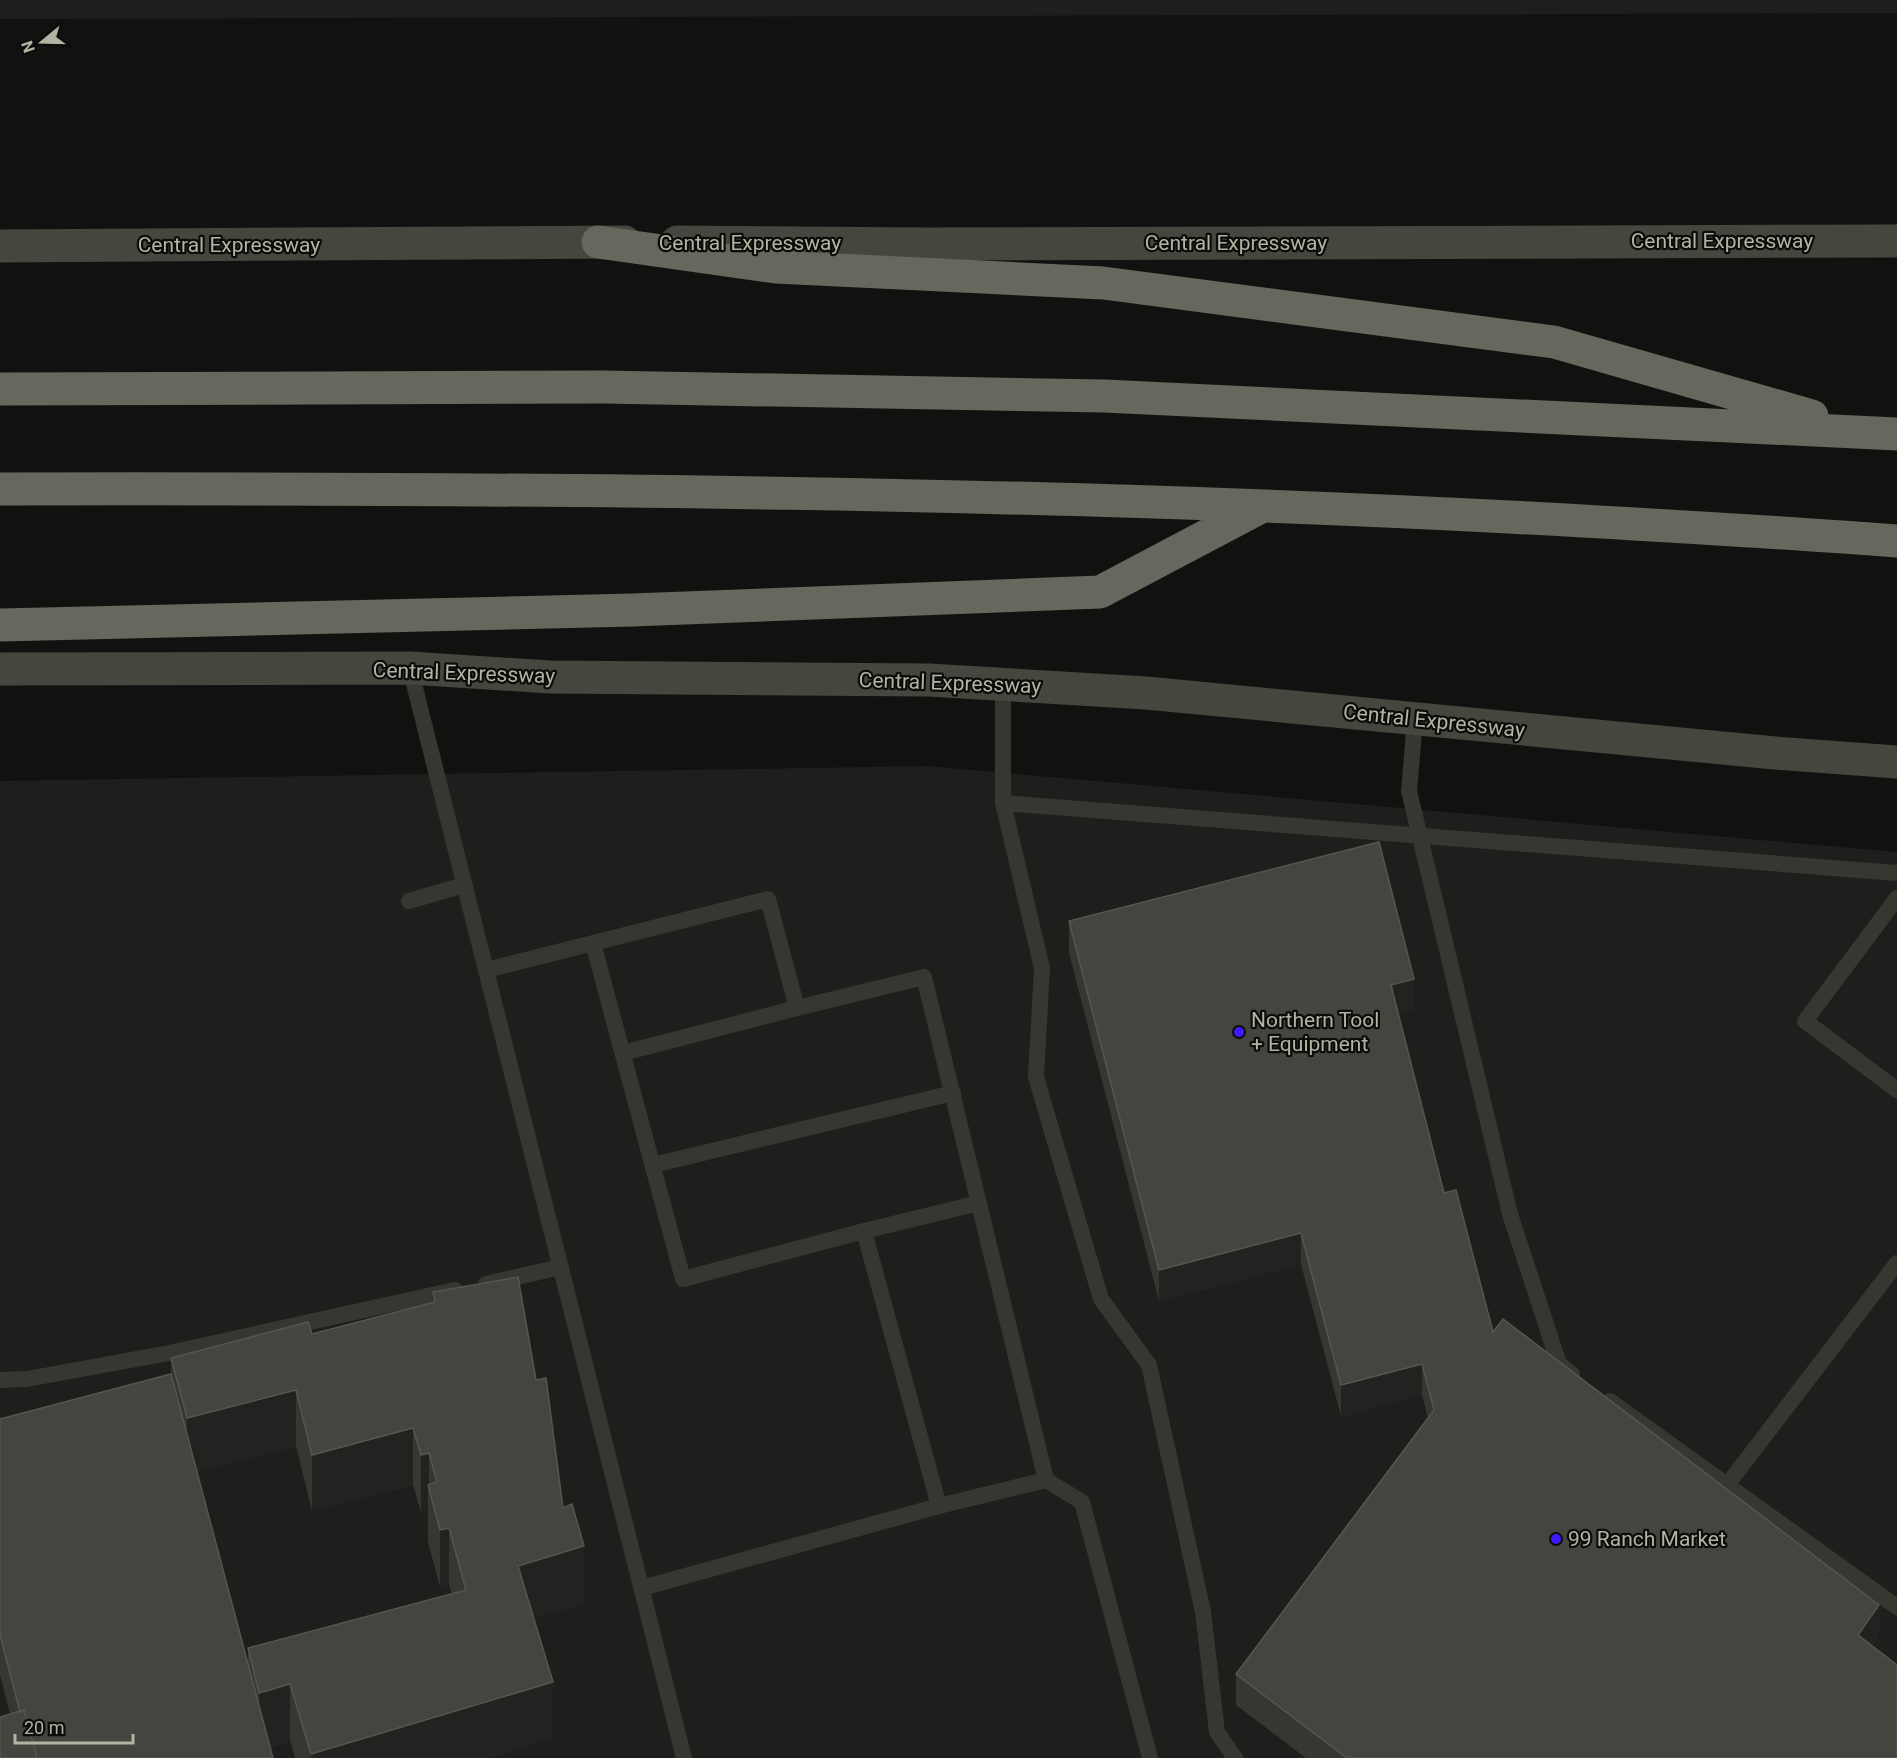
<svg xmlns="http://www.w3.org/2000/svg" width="1897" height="1758" font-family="Roboto,sans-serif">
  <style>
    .built { fill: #1d1f1c }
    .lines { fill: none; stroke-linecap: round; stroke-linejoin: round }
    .service { stroke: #353731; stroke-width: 16 }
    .secondary { stroke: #45473e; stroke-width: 33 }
    .motorway { stroke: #65685c; stroke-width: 33 }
    .wall { fill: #353832; fill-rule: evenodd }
    .shaded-wall { fill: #212320 }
    .building { fill: #42463e; stroke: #54574d; stroke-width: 1.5 }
    .poi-dot { fill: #3f1aff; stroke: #0c0c0b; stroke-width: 2 }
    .labels { text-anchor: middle; stroke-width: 4.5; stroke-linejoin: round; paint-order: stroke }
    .street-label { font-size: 21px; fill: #b0b4a0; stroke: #0c0c0b }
    .poi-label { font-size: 21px; fill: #b0b4a0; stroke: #0c0c0b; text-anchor: start }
  </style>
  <rect width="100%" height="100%" fill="#111210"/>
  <path class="built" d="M0,0h1897v13l-1897,6z
    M927,766l970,86v906h-1897v-977z"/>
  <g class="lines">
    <path class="service" d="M410,668l274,1090
      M1003,684v119l39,165 -6,109 65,222 48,66 54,247 14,120 18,26
      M1415,720l-6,71 101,423 49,150 13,10
      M1003,803l894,70
      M1897,898l-92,123 92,69
      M409,901l55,-16
      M593,943l90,336 181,-48 75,275 107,-26
      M486,970l282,-71 29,109 127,-31 122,503 36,22 68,256
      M623,1053l174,-45
      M653,1165l300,-72
      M864,1231l115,-28
      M486,1284l75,-17
      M0,1380l27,-1 142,-26 286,-63
      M1610,1401l287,206
      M1727,1485l170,-222
      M642,1588l297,-82"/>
    <path class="secondary" d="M677,242l249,2 971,-3
      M0,246l625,-4
      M0,669l410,-1 140,9 379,3 217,13 629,60 122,9"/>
    <path class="motorway" d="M598,242l178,25 327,16 451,59 258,74
      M0,389l603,-2 501,9 793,38
      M0,489c528,-1 1056,2 1583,32 105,6 209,12 314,20
      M0,625l632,-15 468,-18 161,-85"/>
  </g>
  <path class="wall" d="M1069,921l345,89 -16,4 46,179 49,139 386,304 -7,10 25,112h-591l-70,-53v-31l192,-256 -6,-23 -81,21 -40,-152 -142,37 -90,-348z
    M433,1292l103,88 27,128 21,95 -50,15 19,120 -65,20h-193l-5,-18 -20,7 -260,-33 -10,-39v-256l171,-45v-16l141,-24 121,-32zM296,1446l16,65 101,-26 8,27 7,-2v32l12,45 9,-2 3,9 -204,54v16l-51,-192z"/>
  <path class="shaded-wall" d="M1414,979v31l-23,6v-31z
    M1301,1233v31l-142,37v-31z
    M1422,1364v31l-81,21v-31z
    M296,1390v56l-109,29v-57z
    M413,1428v57l-101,26v-56z
    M429,1453v37l-1,-5v25l-7,2v-57z
    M449,1528v57l-9,2v-57z
    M584,1546v57l-66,20v-57z
    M1879,1605v31l-21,30v-31z
    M553,1682v56l-65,20h-177v-4z
    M290,1684v56l-31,10v-57z"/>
  <path class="building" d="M1379,842l35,137 -23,6 53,208 12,-3 37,142 10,-13 376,286 -21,30 39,30v93h-550l-111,-84 198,-264 -12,-46 -81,21 -40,-152 -142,37 -90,-349z
    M518,1277l18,103 10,-2 17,130 9,-4 12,42 -66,20 35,116 -242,72 -21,-70 -31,9 -11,-45 218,-58 -17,-62 -9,2 -12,-45 9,-3 -8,-29 -8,2 -8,-27 -101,27 -16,-65 -109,28 -16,-60 137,-36 4,12 123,-32 -2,-10z
    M171,1374l102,384h-236l-13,-48 -4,2 -20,-77v-216z
    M24,1710l13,48h-37v-41z"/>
  <g class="poi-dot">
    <circle cx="1239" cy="1032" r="6"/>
    <circle cx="1556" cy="1539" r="6"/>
  </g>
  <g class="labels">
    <g class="street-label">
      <text x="1722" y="248">Central Expressway</text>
      <text x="750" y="250">Central Expressway</text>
      <text x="1236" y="250">Central Expressway</text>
      <text x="229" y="252">Central Expressway</text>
      <text transform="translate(464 673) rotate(2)" y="7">Central Expressway</text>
      <text transform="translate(950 683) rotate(2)" y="7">Central Expressway</text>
      <text transform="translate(1434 721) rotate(6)" y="7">Central Expressway</text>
    </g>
    <g class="poi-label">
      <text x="1251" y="1027">Northern Tool<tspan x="1251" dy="24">+ Equipment</tspan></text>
      <text x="1568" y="1546">99 Ranch Market</text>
    </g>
  </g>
  <g transform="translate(42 42) rotate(251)" stroke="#0c0c0b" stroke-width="4.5" paint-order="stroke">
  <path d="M0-4.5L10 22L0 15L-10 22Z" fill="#b0b4a0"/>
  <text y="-9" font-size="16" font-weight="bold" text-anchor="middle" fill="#b0b4a0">N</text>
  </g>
  <path d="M15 1734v9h118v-9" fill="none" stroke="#b0b4a0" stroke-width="3"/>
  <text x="24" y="1734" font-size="18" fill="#b0b4a0" stroke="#0c0c0b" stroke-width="4.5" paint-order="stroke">20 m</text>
</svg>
